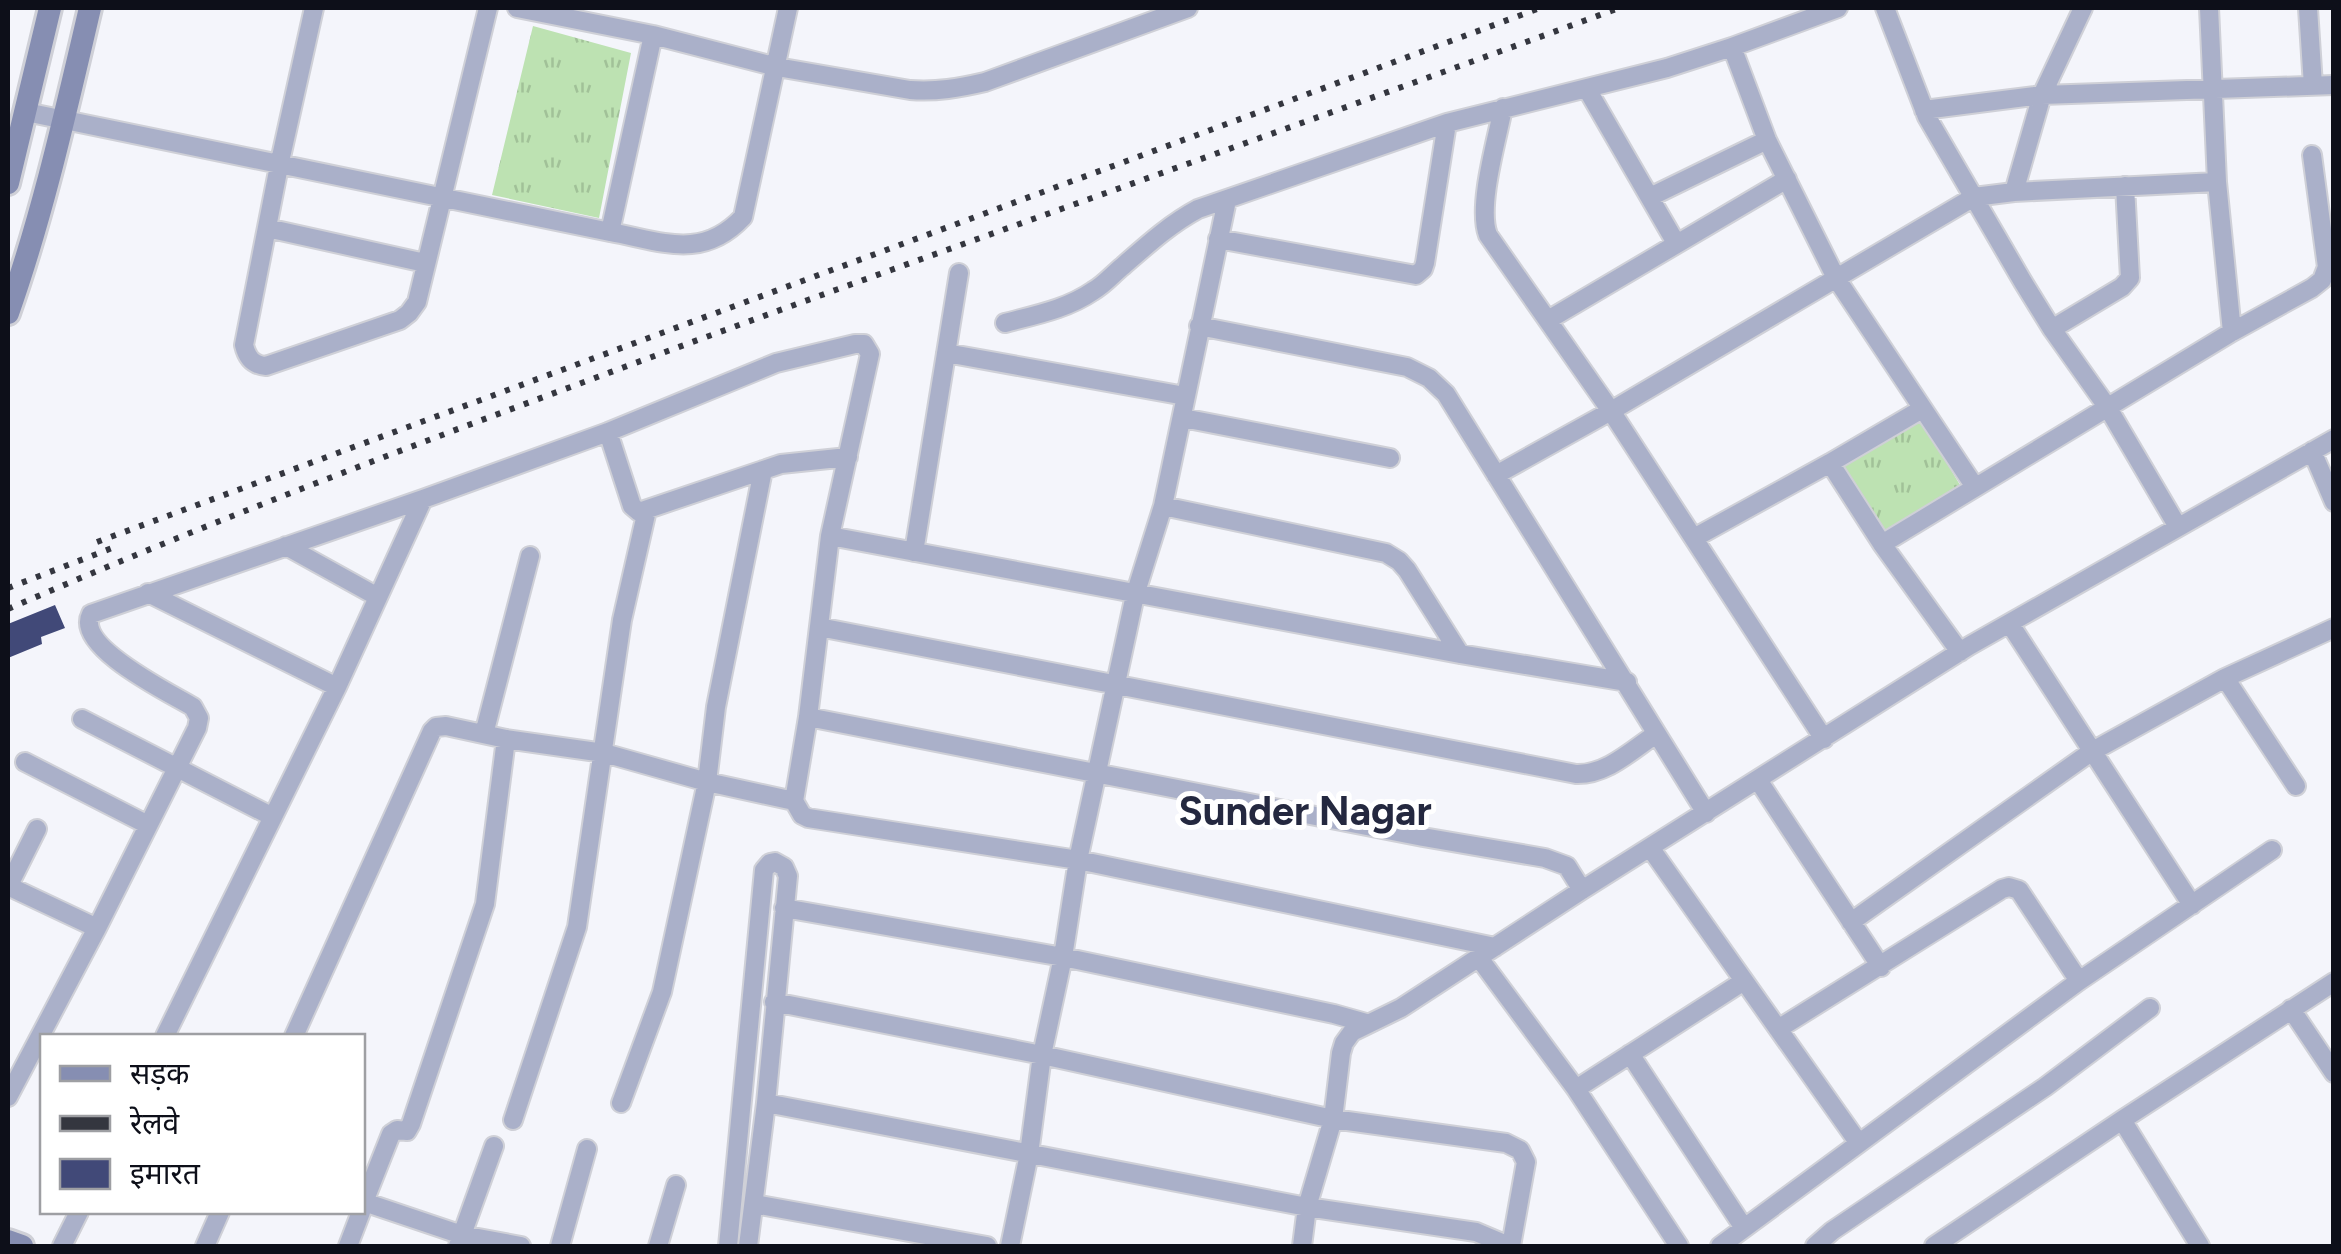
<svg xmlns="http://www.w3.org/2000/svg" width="2341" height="1254" font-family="Figtree,'Noto Sans Devanagari',sans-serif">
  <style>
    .grass { fill: url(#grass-tufts) }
    .building { fill: #414978 }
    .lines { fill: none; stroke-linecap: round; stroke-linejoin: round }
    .street-casing { stroke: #cfd0d7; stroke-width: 22 }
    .secondary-casing { stroke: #cfd0d7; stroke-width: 28 }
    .street { stroke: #aab0c9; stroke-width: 18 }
    .secondary { stroke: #868eb2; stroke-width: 22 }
    .rail { stroke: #34363f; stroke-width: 6; stroke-dasharray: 5 10; stroke-linecap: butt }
    .labels { text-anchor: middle; stroke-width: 10; stroke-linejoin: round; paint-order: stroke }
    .neighbourhood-label { font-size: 40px; font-weight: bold; fill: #24283f; stroke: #fff }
  </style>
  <defs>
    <pattern id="grass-tufts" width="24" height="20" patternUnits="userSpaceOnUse" patternTransform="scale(2.5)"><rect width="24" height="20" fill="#bde2b2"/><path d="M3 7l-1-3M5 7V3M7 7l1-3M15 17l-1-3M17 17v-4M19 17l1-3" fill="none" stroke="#a1c198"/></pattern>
  </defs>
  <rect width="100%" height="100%" fill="#f4f5fb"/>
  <path class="grass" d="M533,26l98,27 -32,165 -107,-23z
    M1920,418l43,72 -80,47 -45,-70z"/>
  <path class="building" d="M55,605l10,23 -24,9 1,7 -34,14v-34z"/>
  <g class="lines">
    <g class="street-casing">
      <path id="street" d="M314,8l-35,158 -35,179c3,13 9,20 22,21l134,-46 9,-7 8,-11 71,-294
        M517,8l136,27 124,32 133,23c27,2 49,-2 75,-8l203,-74
        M1885,8l42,109 96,165 29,47 56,79 70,119
        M2209,8l8,174 15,150
        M2308,8l5,78
        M1732,47l35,93 69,138 139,209
        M1587,89l89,154
        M1503,108c-6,32 -26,98 -15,127l123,176 213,328
        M1924,110l118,-15 292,-10
        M26,112l584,120c51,9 92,29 133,-15l45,-209
        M2014,192l28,-97 41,-87
        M1650,197l117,-57
        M267,228l158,35
        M610,232l43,-197
        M1218,239l198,36 7,-6 2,-6 22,-140
        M1548,320l239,-141
        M1005,323c30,-8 62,-14 88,-32 11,-6 20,-17 30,-25 24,-21 47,-42 75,-57l249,-86 220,-55 65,-21 106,-39
        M1199,326l208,41 22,11 17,16 260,419
        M2052,329l70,-42 8,-9 -5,-92
        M946,353l239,43
        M1183,418l207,40
        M608,432l24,74 7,6 142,-48 67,-7
        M2312,451l22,51
        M1830,463l52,81 78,108
        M1496,475l115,-64 363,-214 40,-5 203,-10
        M1163,506l223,47 13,8 8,9 53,84
        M830,536l630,118 167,28
        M1694,538l136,-75 92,-54
        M1882,544l350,-212 80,-44 10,-8 5,-13 -15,-112
        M286,546l92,51
        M914,552l45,-279
        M148,593l189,94
        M2010,624l182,281
        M819,627l757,147c30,1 55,-23 80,-40
        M2225,678l71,108
        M808,717l615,120 122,21 22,8 15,24
        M82,719l191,98
        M484,734l46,-178
        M25,762l123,63
        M1758,780l123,187
        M1651,849l207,293
        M8,886l89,42
        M8,887l29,-58
        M784,908l279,49 271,57 32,9
        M1851,922l240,-170 134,-74 109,-50
        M1479,958l97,131 103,157
        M774,1002l268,53 291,64 173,24 14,7 6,12 -15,84
        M2291,1009l43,64
        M1778,1029l224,-140 7,-2 10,3 60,91
        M165,1036l172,-349 86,-188
        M294,1036l138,-305 4,-4 10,-1 60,13 98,14 103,29 87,19
        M1630,1054l114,174
        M1576,1089l168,-108
        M8,1097l89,-169 100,-200 2,-10 -6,-11c-23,-14 -119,-60 -102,-93l332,-115 185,-67 168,-69 79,-19h9l6,10 -40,182 -22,181 -14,84 8,14 6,3 270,42 417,87
        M621,1103l41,-111 45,-210 9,-75 47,-237
        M766,1103l541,104 169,25 33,14
        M513,1120l64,-193 45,-307 25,-110
        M2122,1120l78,126
        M364,1202l98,33 59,11
        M754,1204l233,42
        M362,1207l29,-73 6,-4 10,1 4,-7 74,-220 21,-165
        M62,1246l17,-34
        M205,1246l15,-34
        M348,1246l13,-34
        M458,1246l36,-100
        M560,1246l27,-97
        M658,1246l18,-61
        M728,1246l36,-376 6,-7 5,-1 9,5 4,9 -22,227 -18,143
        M1010,1246l19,-92 13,-99 21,-98 15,-97 57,-265 28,-89 64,-306
        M1302,1246l5,-39 26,-88 8,-66 3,-10 8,-11 49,-24 181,-118 387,-244 365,-207
        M1720,1246l359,-265 193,-131
        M1815,1246l17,-15 213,-144 105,-79
        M1934,1246l188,-126 212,-138"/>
    </g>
    <g class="secondary-casing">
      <path id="secondary" d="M8,183l42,-175
        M8,313c35,-99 58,-203 82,-305
        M8,1241l14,5"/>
    </g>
    <use href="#street" class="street"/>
    <use href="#secondary" class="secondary"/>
    <path class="rail" d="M97,542l1443,-534
      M8,588l112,-43
      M8,609c219,-95 443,-178 668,-261 314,-115 630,-225 943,-340"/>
  </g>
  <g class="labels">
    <g class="neighbourhood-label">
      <text x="1305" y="825">Sunder Nagar</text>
    </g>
  </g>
  <rect width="2341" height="1254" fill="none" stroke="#0d0f19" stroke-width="20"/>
  <rect x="40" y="1034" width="325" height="180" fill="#ffffff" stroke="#9e9fa3" stroke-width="2.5"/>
  <rect x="60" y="1066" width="50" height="15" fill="#868eb2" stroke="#9e9fa3" stroke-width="2.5"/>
  <text x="130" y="1084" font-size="30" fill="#0d0f19">सड़क</text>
  <rect x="60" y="1116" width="50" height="15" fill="#34363f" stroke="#9e9fa3" stroke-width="2.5"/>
  <text x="130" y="1134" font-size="30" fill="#0d0f19">रेलवे</text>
  <rect x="60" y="1159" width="50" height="30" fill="#414978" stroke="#9e9fa3" stroke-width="2.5"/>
  <text x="130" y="1184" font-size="30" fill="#0d0f19">इमारत</text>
</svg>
